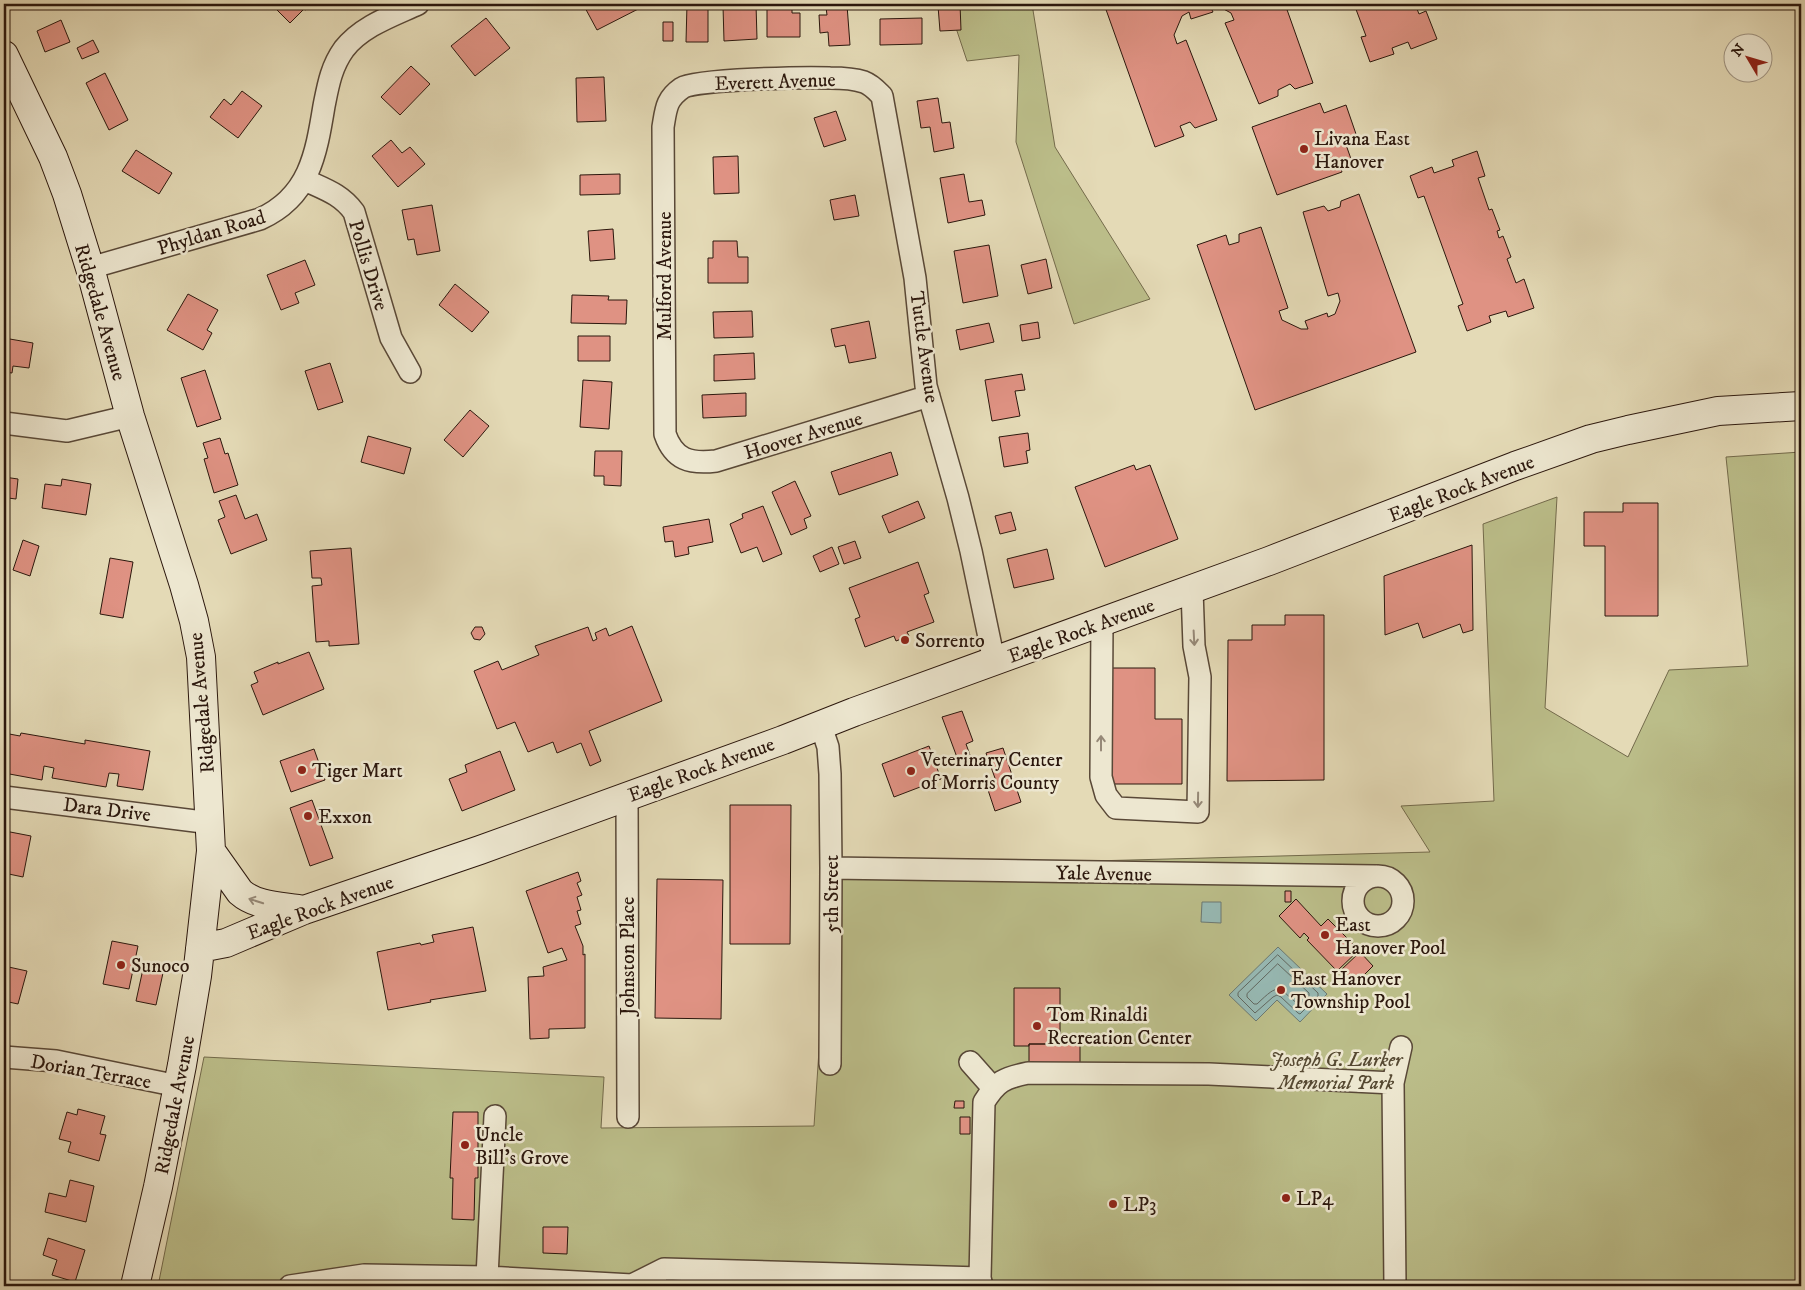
<svg xmlns="http://www.w3.org/2000/svg" width="1805" height="1290" font-family="'IM FELL DW Pica',serif">
  <style>
    .green { fill: #bbbd89; stroke: #736a4b }
    .water { fill: #97bab5; stroke: #6c7972 }
    .lines { fill: none; stroke-linecap: round; stroke-linejoin: round }
    .shore { stroke: #616861; stroke-width: 1 }
    .building { fill: #df9283; stroke: #2b170d }
    .street-casing { stroke: #594837; stroke-width: 24 }
    .secondary-casing { stroke: #2b170d; stroke-width: 30 }
    .street { stroke: #ede7d0; stroke-width: 21 }
    .secondary { stroke: #ede7d0; stroke-width: 28 }
    .oneway { stroke: #968978 }
    .poi-dot { fill: #8f2418; stroke: #ede7d0; stroke-width: 2 }
    .labels { text-anchor: middle; stroke-width: 5; stroke-linejoin: round; paint-order: stroke }
    .street-label { font-size: 20px; fill: #2b170d; stroke: #ede7d0 }
    .poi-label { font-size: 20px; fill: #2b170d; stroke: #ede7d0; text-anchor: start }
    .park-label { font-size: 20px; font-style: italic; fill: #564932; stroke: #ede7d0 }
  </style>
  <rect width="100%" height="100%" fill="#e4dab6"/>
  <filter id="stains"><feTurbulence type="fractalNoise" baseFrequency=".004" numOctaves="4"/><feColorMatrix values="0 0 0 0 .2 0 0 0 0 .09 0 0 0 0 .02 0 0 0 .5 -.17"/></filter>
  <radialGradient id="worn" r=".72"><stop offset=".6" stop-color="#630" stop-opacity="0"/><stop offset="1" stop-color="#630" stop-opacity=".3"/></radialGradient>
  <path class="green" d="M948,4h84l23,143 95,152 -76,25 -58,-182 3,-87 -52,6z
    M1801,452v834h-1643l46,-229 400,20 -3,51 213,-2 17,-258 599,-16 -29,-46 93,-5 -11,-277 74,-27 -12,211 83,49 41,-87 79,-4 -22,-209z"/>
  <path class="water" d="M1202,902h19v21l-20,-1z
    M1278,947l49,47 -27,28 -23,-22 -21,21 -27,-26z"/>
  <g class="lines">
    <path class="shore" d="M1278,955l40,38v3l-18,18 -2,-1 -17,-16 -4,-2 -4,2 -18,16 -17,-17v-3z
      M1278,964l31,29v3l-10,9c-22,-18 -19,-23 -42,-1h-3l-7,-7v-3z"/>
  </g>
  <path class="building" d="M277,4h35l-6,6 -2,-1 -14,14 -16,-16z
    M583,4h63v1l-49,25z
    M687,4h21v38h-22z
    M733,4h23l1,35 -33,2 -1,-35h10z
    M767,4h25v9h8v24h-33z
    M960,4l1,26 -21,1 -2,-25z
    M1104,4h181l28,79 -18,6 -5,-5 -12,6v6l-19,8 -34,-81 9,-3 -3,-7 -13,-7 -7,2 2,4 -22,7 -2,-7 -7,4 -8,19 3,9 9,-4 31,80 -22,8 -5,-6 -10,4 4,10 -29,11z
    M1354,4h61l4,10 7,-3 11,28 -26,10 -3,-7 -16,6 2,6 -24,8 -9,-25 5,-1z
    M847,5l3,40 -21,1 -1,-14 -8,1 -1,-18h8l-1,-8z
    M486,18l24,30 -35,28 -24,-30z
    M922,18v26l-42,1v-26z
    M61,20l9,22 -25,10 -8,-21z
    M663,22h10v19h-10z
    M93,40l6,12 -17,7 -5,-11z
    M411,66l19,18 -30,31 -19,-18z
    M105,73l23,47 -19,10 -23,-47z
    M604,77l2,44 -29,1 -1,-44z
    M242,91l20,15 -24,32 -28,-21 14,-18 7,6z
    M938,98l4,25 8,-1 4,26 -20,4 -4,-25 -9,1 -4,-27z
    M1320,103l4,10 22,-8 10,29 -12,5 7,20 -12,4 3,9 -65,23 -25,-68z
    M836,111l10,29 -22,7 -10,-29z
    M391,140l11,13 8,-6 15,17 -27,23 -26,-31z
    M136,150l36,23 -13,21 -37,-23z
    M1477,151l8,25 -7,2 11,32 3,-1 8,21 -3,1 2,7 4,-2 8,21 -4,2 9,24 8,-4 10,29 -26,9 -2,-6 -17,5 2,6 -24,9 -9,-25 5,-2 -39,-108 -6,2 -8,-22 22,-9 2,6 20,-7 -2,-6z
    M738,156l1,37 -25,1 -1,-37z
    M620,174v20l-40,1v-20z
    M964,174l5,28 13,-2 3,15 -37,8 -8,-45z
    M1359,194l57,158 -161,58 -58,-165 29,-10 3,10 10,-3v-8l22,-7 27,81 -9,3 3,9 19,9h7l-3,-8 22,-8 1,4 7,-3 5,-13 -2,-8 -10,3 -25,-84 21,-6 4,5 12,-4 1,-6z
    M855,195l4,21 -25,4 -4,-20z
    M432,205l8,46 -23,4 -3,-16 -6,1 -6,-30z
    M613,229l2,30 -25,2 -2,-30z
    M713,241h24l1,16h10v26h-40v-25h5z
    M989,245l9,51 -35,7 -9,-52z
    M1046,259l6,29 -24,6 -7,-29z
    M305,260l10,25 -20,8 4,10 -18,7 -14,-35z
    M455,284l34,28 -17,20 -33,-27z
    M188,294l30,16 -11,20 5,3 -9,17 -36,-20z
    M572,295l37,1 -1,4h19l-1,24 -55,-1z
    M752,311l1,26 -39,1 -1,-26z
    M869,321l7,37 -27,5 -4,-18 -10,2 -4,-18z
    M1038,322l2,16 -18,3 -2,-16z
    M989,323l5,19 -34,8 -4,-20z
    M578,336h32v25h-32z
    M4,338l29,5 -4,25 -16,-2 -1,7 -8,-1z
    M754,353l1,26 -41,2v-26z
    M330,363l13,39 -25,8 -13,-39z
    M205,370l16,49 -24,8 -16,-49z
    M1022,374l3,16 -10,1 5,25 -28,5 -7,-41z
    M583,380l29,2 -3,47 -29,-2z
    M746,393v23l-43,2 -1,-23z
    M470,410l19,16 -26,31 -19,-17z
    M1028,433l2,17 -4,1 2,12 -24,4 -5,-30z
    M368,436l43,12 -7,26 -43,-12z
    M220,438l5,16 3,-1 10,32 -24,8 -10,-34 4,-1 -5,-15z
    M595,451h27l-1,35 -17,-1v-9h-10z
    M891,452l7,23 -59,20 -8,-23z
    M1134,465l2,5 14,-5 28,74 -73,28 -30,-80z
    M4,477l14,2 -2,20 -8,-1 -1,11h-3z
    M62,479l29,5 -5,31 -44,-7 3,-24 16,2z
    M795,481l16,35 -7,3 3,9 -16,7 -19,-43z
    M236,495l9,24 12,-5 10,26 -36,14 -13,-34 7,-3 -6,-16z
    M918,501l7,17 -36,15 -7,-17z
    M1623,503h35v113h-53v-70h-21v-34h39z
    M763,506l19,48 -19,8 -6,-15 -16,6 -11,-29 13,-6 -1,-4z
    M1011,512l5,18 -16,4 -5,-18z
    M709,519l4,23 -25,5 1,7 -14,3 -2,-16 -8,1 -2,-15z
    M23,540l16,6 -9,30 -17,-6z
    M855,541l6,17 -17,6 -6,-17z
    M1472,545l1,85 -10,3 -3,-9 -37,14 -5,-15 -33,12 -1,-59z
    M832,547l7,17 -19,8 -7,-16z
    M351,548l8,96 -30,2v-5l-13,1 -4,-56 10,-1 -1,-7h-9l-2,-27z
    M1047,549l7,30 -40,9 -7,-29z
    M110,558l23,4 -10,56 -23,-4z
    M918,562l11,31 -5,2 10,27 -27,10 2,4 -13,5 -2,-5 -29,11 -10,-28 5,-2 -11,-29z
    M1285,615h39v165l-97,1 1,-141h24v-15h33z
    M632,626l30,75 -73,30 12,30 -11,5 -9,-23 -24,10 -4,-11 -25,10 -13,-30 -18,7 -23,-58 24,-10 4,9 37,-15 -4,-9 53,-19 5,14 4,-2 -2,-6 11,-5 3,8z
    M475,627h7l3,7 -5,6 -6,-1 -3,-6z
    M309,652l15,37 -61,26 -12,-30 7,-3 -4,-10 24,-10v2z
    M1111,668h44v51h27v65h-71z
    M962,711l11,30 -7,3 4,11 -12,5 -16,-43z
    M4,733l16,3 1,-3 64,11v-4l65,11 -7,39 -26,-4 2,-12 -10,-1 -3,14 -54,-9 2,-10 -10,-2 -2,14 -38,-7z
    M929,746l12,33 -47,18 -12,-33z
    M1003,748l18,54 -26,9 -9,-27 10,-3 -10,-28z
    M314,749l11,31 -34,12 -11,-31z
    M500,751l15,39 -53,21 -13,-32 18,-7 -2,-7z
    M312,800l21,58 -23,8 -20,-58z
    M730,805h61l-1,139h-60z
    M5,831l26,5 -8,41 -19,-4v-34z
    M578,872l3,9 -4,2 5,12 -5,2 4,13 -4,1 4,13 -6,2 8,20v9l2,-1v74l-36,1v9l-19,1 -2,-62 16,-1 -1,-9 24,-7 -5,-12 -14,5 -22,-62z
    M657,879l66,1 -2,139 -66,-1z
    M1285,891h6v11h-6z
    M1296,899l25,27 7,-7 31,31 -22,21 -30,-31 2,-2 -5,-5 -4,5 -21,-22z
    M473,927l13,64 -56,9 1,2 -43,8 -11,-58 43,-9 1,2 13,-3 -2,-7z
    M112,941l26,5 -9,43 -26,-5z
    M1360,952l13,14 -18,18 -14,-14z
    M4,966l23,5 -9,33 -14,-3z
    M143,969l20,4 -7,32 -20,-4z
    M1014,988h46v56h-31v2h-15z
    M1029,1044h51v21l-51,1z
    M955,1101h9v7h-10z
    M78,1109l27,7 -5,18 6,1 -7,26 -31,-9 3,-10 -12,-3 8,-27 10,3z
    M453,1112h25v66h-3l-1,42 -22,-1 1,-41h-3z
    M960,1117h10v17h-10z
    M4,1120h2l-1,24 -1,-1z
    M70,1180l24,6 -8,36 -41,-10 4,-19 17,4z
    M543,1227h25l-1,27 -24,-1z
    M48,1238l37,12 -10,32 -23,-7 5,-15 -14,-5z"/>
  <g class="lines">
    <g class="street-casing">
      <path id="street" d="M305,180c19,9 36,14 49,32l37,126 19,34
        M90,268l170,-49c49,-22 56,-64 64,-113 4,-20 7,-39 20,-57 18,-23 48,-33 74,-45
        M929,396l-213,65c-26,3 -42,-1 -51,-27l-2,-307c3,-18 3,-28 19,-39 14,-9 126,-11 148,-10 10,0 25,1 34,4 8,3 13,9 18,14l33,182 11,108 32,112 13,53 23,110
        M4,423l63,8 63,-15
        M1102,622l-1,155 5,18 10,13 82,4 2,-135 -6,-31 -2,-56
        M821,726l7,21 2,27 1,94 -1,196
        M627,796l1,321
        M4,797l207,26
        M831,868l545,8
        M1353 901a25 25 0 1 1 50 0a25 25 0 1 1-50 0Z
        M4,1057l52,4 122,25
        M970,1062l23,26
        M1393,1083l8,-36
        M487,1277l8,-161
        M290,1286l74,-11 123,2 145,8 32,-16 316,9
        M982,1286l-2,-8 4,-176c13,-21 20,-24 44,-29l181,1 184,9 2,203"/>
    </g>
    <g class="secondary-casing">
      <path id="secondary" d="M4,55l49,102 14,37 23,74 40,148 54,169 10,36 7,36 10,194 -14,125 -15,89 -24,122 -23,99
        M211,851l29,41c17,15 43,14 64,18
        M200,948l26,-5 78,-33 176,-60 303,-110 71,-28 415,-151 246,-95 76,-27 37,-9 90,-19 83,-5"/>
    </g>
    <use href="#street" class="street"/>
    <use href="#secondary" class="secondary"/>
  </g>
  <defs><path id="oneway-shaft" d="M-6 0H5M1.5-3L5.5 0L1.5 3" fill="none" stroke-width="1.6" stroke-linecap="round" stroke-linejoin="round" transform="scale(1.25)"/></defs>
  <g class="oneway">
    <use href="#oneway-shaft" transform="translate(1194 638) rotate(87)"/>
    <use href="#oneway-shaft" transform="translate(1101 743) rotate(-90)"/>
    <use href="#oneway-shaft" transform="translate(1198 800) rotate(91)"/>
    <use href="#oneway-shaft" transform="translate(256 901) rotate(-162)"/>
  </g>
  <g class="poi-dot">
    <circle cx="1304" cy="149" r="5"/>
    <circle cx="905" cy="640" r="5"/>
    <circle cx="302" cy="770" r="5"/>
    <circle cx="911" cy="771" r="5"/>
    <circle cx="308" cy="816" r="5"/>
    <circle cx="1325" cy="935" r="5"/>
    <circle cx="121" cy="965" r="5"/>
    <circle cx="1281" cy="990" r="5"/>
    <circle cx="1037" cy="1026" r="5"/>
    <circle cx="465" cy="1145" r="5"/>
    <circle cx="1286" cy="1198" r="5"/>
    <circle cx="1113" cy="1204" r="5"/>
  </g>
  <g class="labels">
    <g class="street-label">
      <text transform="translate(775 81) rotate(-2)" y="7">Everett Avenue</text>
      <text transform="translate(211 232) rotate(-17)" y="7">Phyldan Road</text>
      <text transform="translate(369 265) rotate(73)" y="7">Pollis Drive</text>
      <text transform="translate(664 276) rotate(-90)" y="7">Mulford Avenue</text>
      <text transform="translate(101 312) rotate(74)" y="7">Ridgedale Avenue</text>
      <text transform="translate(925 347) rotate(82)" y="7">Tuttle Avenue</text>
      <text transform="translate(803 435) rotate(-17)" y="7">Hoover Avenue</text>
      <text transform="translate(1461 488) rotate(-21)" y="7">Eagle Rock Avenue</text>
      <text transform="translate(1081 630) rotate(-20)" y="7">Eagle Rock Avenue</text>
      <text transform="translate(201 703) rotate(-95)" y="7">Ridgedale Avenue</text>
      <text transform="translate(701 769) rotate(-20)" y="7">Eagle Rock Avenue</text>
      <text transform="translate(107 809) rotate(7)" y="7">Dara Drive</text>
      <text transform="translate(1104 873) rotate(1)" y="7">Yale Avenue</text>
      <text transform="translate(831 894) rotate(-90)" y="7">5th Street</text>
      <text transform="translate(320 907) rotate(-20)" y="7">Eagle Rock Avenue</text>
      <text transform="translate(627 956) rotate(-90)" y="7">Johnston Place</text>
      <text transform="translate(91 1071) rotate(10)" y="7">Dorian Terrace</text>
      <text transform="translate(174 1105) rotate(-79)" y="7">Ridgedale Avenue</text>
    </g>
    <g class="poi-label">
      <text x="1314" y="145">Livana East<tspan x="1314" dy="23">Hanover</tspan></text>
      <text x="915" y="647">Sorrento</text>
      <text x="921" y="766">Veterinary Center<tspan x="921" dy="23">of Morris County</tspan></text>
      <text x="312" y="777">Tiger Mart</text>
      <text x="318" y="823">Exxon</text>
      <text x="1335" y="931">East<tspan x="1335" dy="23">Hanover Pool</tspan></text>
      <text x="131" y="972">Sunoco</text>
      <text x="1291" y="985">East Hanover<tspan x="1291" dy="23">Township Pool</tspan></text>
      <text x="1047" y="1021">Tom Rinaldi<tspan x="1047" dy="23">Recreation Center</tspan></text>
      <text x="475" y="1141">Uncle<tspan x="475" dy="23">Bill's Grove</tspan></text>
      <text x="1296" y="1205">LP4</text>
      <text x="1123" y="1211">LP3</text>
    </g>
    <g class="park-label">
      <text x="1336" y="1066">Joseph G. Lurker<tspan x="1336" dy="23">Memorial Park</tspan></text>
    </g>
  </g>
  <rect width="1805" height="1290" fill="none" stroke="#e4dab6" stroke-width="20"/>
  <rect x="5" y="5" width="1795" height="1280" fill="none" stroke="#2b170d" stroke-width="2.5"/>
  <rect x="10" y="10" width="1785" height="1270" fill="none" stroke="#2b170d"/>
  <g transform="translate(1748 58) rotate(308)"><circle r="24" fill="#ede7d0" stroke="#9f9482"/>
  <path d="M0-4L9 19L0 12L-9 19Z" fill="#8f2418"/>
  <text y="-8" font-size="14" font-weight="bold" text-anchor="middle" fill="#2b170d">N</text>
  </g>
  <rect width="100%" height="100%" filter="url(#stains)"/>
  <rect width="100%" height="100%" fill="url(#worn)"/>
</svg>
